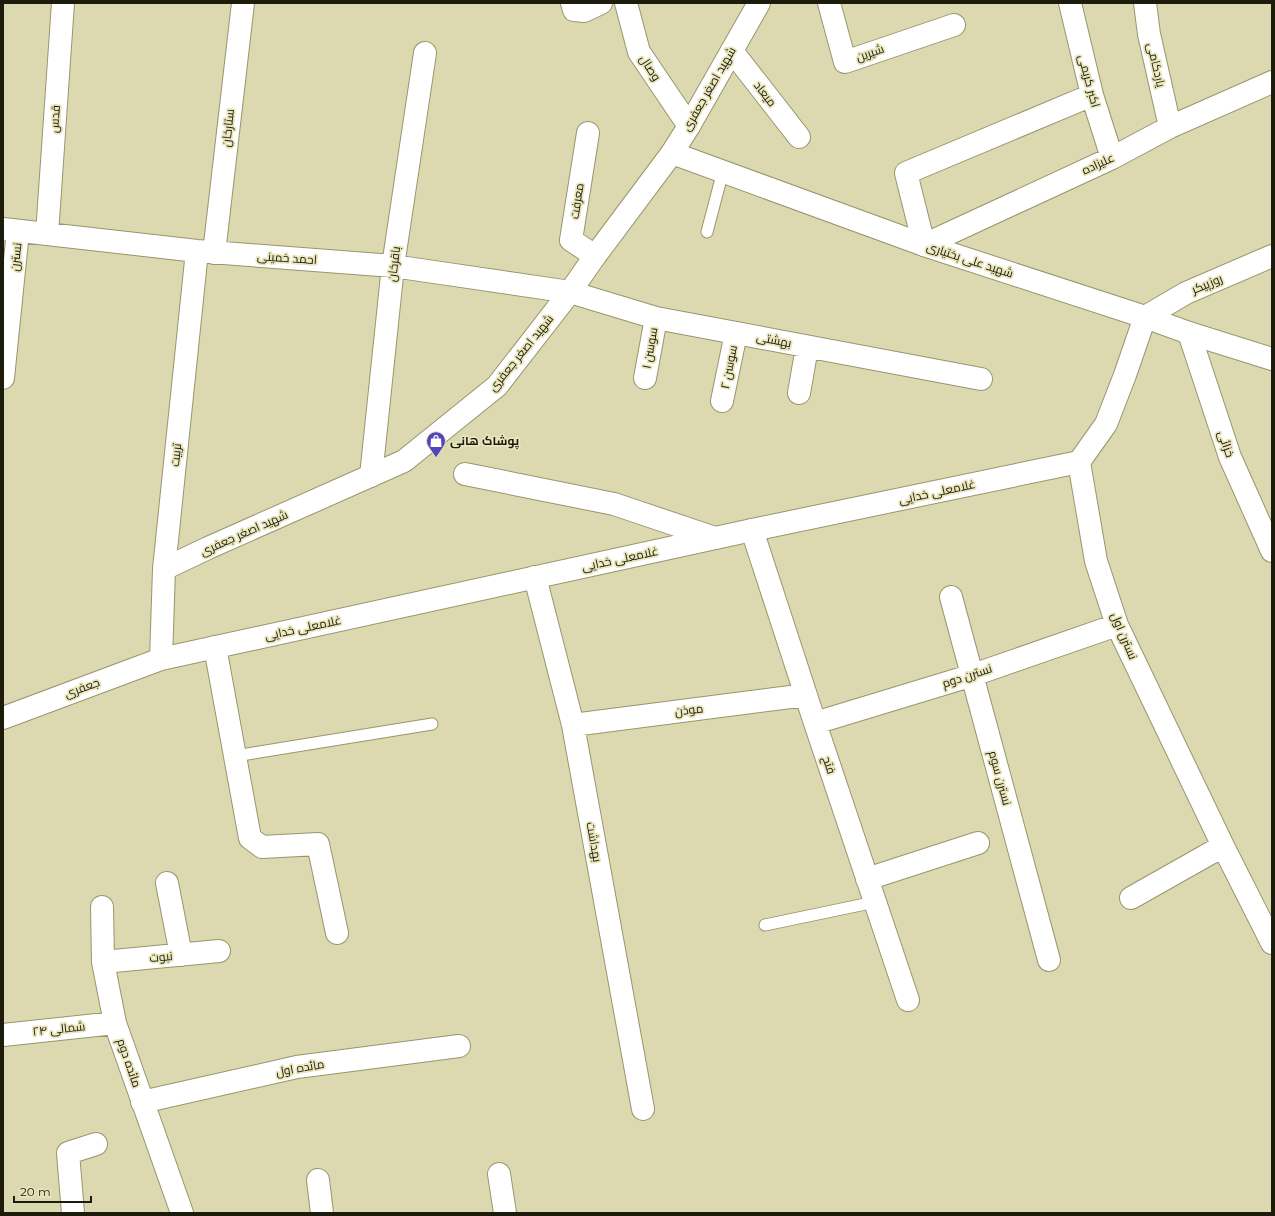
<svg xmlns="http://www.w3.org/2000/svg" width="1275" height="1216" font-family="Montserrat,Cairo,sans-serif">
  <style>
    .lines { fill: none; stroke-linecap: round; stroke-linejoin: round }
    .service-casing { stroke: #99956e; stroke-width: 13 }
    .minor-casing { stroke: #99956e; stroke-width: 24 }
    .tertiary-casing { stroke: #99956e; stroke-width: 24 }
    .service { stroke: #fff; stroke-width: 11 }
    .minor { stroke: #fff; stroke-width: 22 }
    .tertiary { stroke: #fff; stroke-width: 22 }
    .labels { text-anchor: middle; stroke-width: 3.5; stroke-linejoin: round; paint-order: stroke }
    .street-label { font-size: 12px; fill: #1d1b0c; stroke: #e9e5bc }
    .poi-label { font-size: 12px; font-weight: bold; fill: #1d1b0c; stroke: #e9e5bc; text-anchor: start }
  </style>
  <rect width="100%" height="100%" fill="#dcd8af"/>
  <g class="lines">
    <g class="service-casing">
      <path id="service" d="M707,232l16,-61
        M235,756l197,-32
        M765,925l110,-23"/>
    </g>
    <g class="minor-casing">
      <path id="minor" d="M572,3l2,7 10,1 17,-8
        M626,3l13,49 50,74
        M829,3l16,59 109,-37
        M1070,3l22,92 20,63
        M1145,3l4,31 21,93
        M732,51l67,86
        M1092,95l-186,78 18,72 188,-87 58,-31 102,-45
        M588,133l-17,107 24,16
        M3,229l194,22 196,15 177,26 86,26 325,61
        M47,234l16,-231
        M214,253l29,-250
        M1272,256l-86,37 -41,24 -20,58 -19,49 -27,38 17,99 21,64 106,221 49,97
        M1189,333l41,124 42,94
        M3,378l15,-147
        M645,378l11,-60
        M799,393l8,-46
        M722,401l14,-68
        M465,474l149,30 101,34
        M371,476l22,-210 32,-213
        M752,530l63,193 93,277
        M164,569l33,-318
        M535,577l38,148 70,384
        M951,597l98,363
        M215,647l35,191 12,9 56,-3 19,89
        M815,723l158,-48 144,-50
        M573,725l233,-30
        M867,879l111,-36
        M167,883l14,72
        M1131,898l92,-52
        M102,907l1,55 12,61 67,190
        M103,962l116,-11
        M3,1035l112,-12
        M142,1102l155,-35 162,-21
        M499,1174l6,39
        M318,1180l4,33
        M73,1213l-5,-60 28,-9"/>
    </g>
    <g class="tertiary-casing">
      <path id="tertiary" d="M672,153l252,92 221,72 44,16 83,26
        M161,659l3,-90 44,-21 196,-87 93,-75 73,-94 25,-36 77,-103 17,-27 70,-123
        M3,718l158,-59 591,-129 327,-68"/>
    </g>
    <use href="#service" class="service"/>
    <use href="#minor" class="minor"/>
    <use href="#tertiary" class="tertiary"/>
  </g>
  <defs>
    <g id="shop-pin" transform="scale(1)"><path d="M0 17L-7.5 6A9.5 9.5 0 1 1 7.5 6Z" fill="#5545bc" stroke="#e9e5bc"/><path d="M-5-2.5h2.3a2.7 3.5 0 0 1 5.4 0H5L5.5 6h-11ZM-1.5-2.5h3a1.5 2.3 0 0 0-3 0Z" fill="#fff"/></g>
  </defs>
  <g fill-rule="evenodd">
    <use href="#shop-pin" x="436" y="441"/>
  </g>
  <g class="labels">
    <g class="street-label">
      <text transform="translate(870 53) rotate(-19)" y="4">شیرین</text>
      <text transform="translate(1156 65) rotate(77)" y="4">یاردکامی</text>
      <text transform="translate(650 68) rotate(57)" y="4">وصال</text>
      <text transform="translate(1089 81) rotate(75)" y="4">اکبر کریمی</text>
      <text transform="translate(709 89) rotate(-60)" y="4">شهید اصغر جعفری</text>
      <text transform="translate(765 94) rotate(52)" y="4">میعاد</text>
      <text transform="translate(55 119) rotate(-86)" y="4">قدس</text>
      <text transform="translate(228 128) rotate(-84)" y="4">ستارخان</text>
      <text transform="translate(1098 164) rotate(-25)" y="4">علیزاده</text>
      <text transform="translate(577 201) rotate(-81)" y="4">معرفت</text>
      <text transform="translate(16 257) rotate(-84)" y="4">نسترن</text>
      <text transform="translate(287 258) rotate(4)" y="4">احمد خمینی</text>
      <text transform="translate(970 260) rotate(18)" y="4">شهید علی بختیاری</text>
      <text transform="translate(394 264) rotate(-83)" y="4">باقرخان</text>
      <text transform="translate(1207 284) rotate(-23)" y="4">روزپیکر</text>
      <text transform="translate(774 340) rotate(11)" y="4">بهشتی</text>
      <text transform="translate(650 348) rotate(-80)" y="4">سوسن ۱</text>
      <text transform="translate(521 353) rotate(-51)" y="4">شهید اصغر جعفری</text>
      <text transform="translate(729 367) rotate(-79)" y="4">سوسن ۲</text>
      <text transform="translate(1226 444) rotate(71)" y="4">خزائی</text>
      <text transform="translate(176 455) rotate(-84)" y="4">تربیت</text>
      <text transform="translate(937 492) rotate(-12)" y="4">غلامعلی خدایی</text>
      <text transform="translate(244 533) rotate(-24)" y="4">شهید اصغر جعفری</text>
      <text transform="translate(620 559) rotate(-12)" y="4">غلامعلی خدایی</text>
      <text transform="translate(303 628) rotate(-12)" y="4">غلامعلی خدایی</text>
      <text transform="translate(1124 636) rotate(67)" y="4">نسترن اول</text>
      <text transform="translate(967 676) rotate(-18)" y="4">نسترن دوم</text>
      <text transform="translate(82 688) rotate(-20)" y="4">جعفری</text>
      <text transform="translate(689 710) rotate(-7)" y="4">موذن</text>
      <text transform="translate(829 765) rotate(71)" y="4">فتح</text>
      <text transform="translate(1000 778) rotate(75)" y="4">نسترن سوم</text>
      <text transform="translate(594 842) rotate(80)" y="4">بهداشت</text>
      <text transform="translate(161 957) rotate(-5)" y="4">نبوت</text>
      <text transform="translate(59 1029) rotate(-6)" y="4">۲۴ شمالی</text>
      <text transform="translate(129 1063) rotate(71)" y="4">مائده دوم</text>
      <text transform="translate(300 1068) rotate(-10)" y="4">مائده اول</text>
    </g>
    <g class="poi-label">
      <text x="450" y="445">پوشاک هانی</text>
    </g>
  </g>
  <rect width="1275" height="1216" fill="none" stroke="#1d1b0c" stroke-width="8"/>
  <path d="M14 1196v6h77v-6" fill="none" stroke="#1d1b0c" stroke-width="2"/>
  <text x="20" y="1196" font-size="12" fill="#1d1b0c" stroke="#e9e5bc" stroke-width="3" paint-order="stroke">20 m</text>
</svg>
